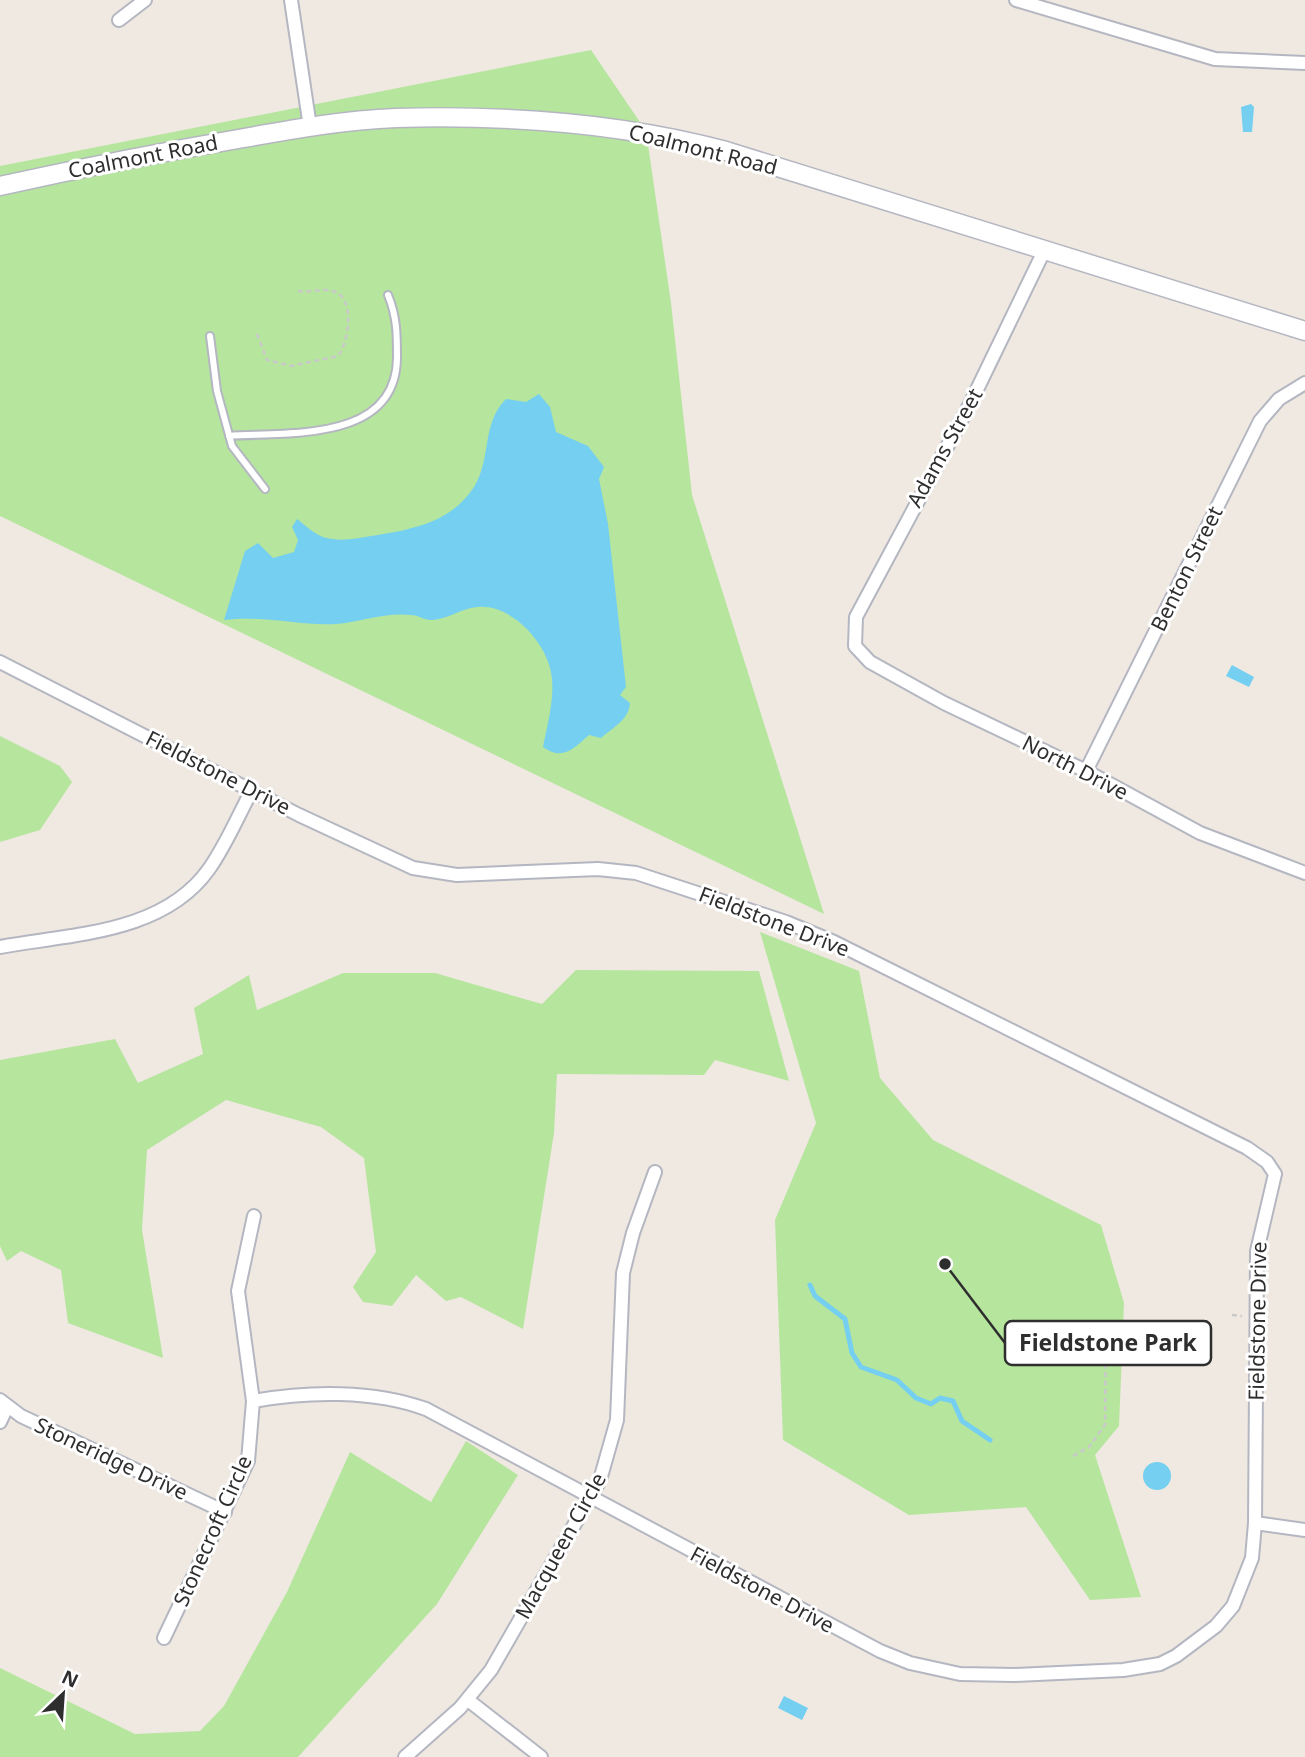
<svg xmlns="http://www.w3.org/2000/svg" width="1305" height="1757" font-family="'Noto Sans',sans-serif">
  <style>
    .green { fill: #b6e59e }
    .water { fill: #75cff0 }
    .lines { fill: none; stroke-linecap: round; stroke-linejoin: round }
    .stream { stroke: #75cff0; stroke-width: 5 }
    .lane-casing { stroke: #b4b7c1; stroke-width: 10 }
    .street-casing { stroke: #b4b7c1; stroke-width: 16 }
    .secondary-casing { stroke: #b4b7c1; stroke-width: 21 }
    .path { stroke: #c9c9c9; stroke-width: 2.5; stroke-dasharray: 5 3.5; stroke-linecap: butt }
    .lane { stroke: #fff; stroke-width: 6 }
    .street { stroke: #fff; stroke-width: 12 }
    .secondary { stroke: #fff; stroke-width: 18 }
    .labels { text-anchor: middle; stroke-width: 6; stroke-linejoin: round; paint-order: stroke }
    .street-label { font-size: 21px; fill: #2e2e2e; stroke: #fff }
    .leader { fill: none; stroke: #2e2e2e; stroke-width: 2.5 }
    .callout-dot { fill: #2e2e2e; stroke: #fff; stroke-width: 2.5 }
    .callout { fill: #fff; stroke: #2e2e2e; stroke-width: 2.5 }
    .callout-label { font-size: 23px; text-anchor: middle; font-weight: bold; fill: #2e2e2e }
  </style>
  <rect width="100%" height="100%" fill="#efe9e1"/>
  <path class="green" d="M591,50l55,81 25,172 21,192 132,419 -824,-398v-350z
    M0,736l60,30 12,16 -32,48 -40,12z
    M760,932l99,39 21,107 53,62 168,85 23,78 -5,123 -24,29 46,142 -51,3 -64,-93 -117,8 -126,-75 -8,-220 41,-97z
    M576,970l183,1 30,110 -74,-21 -11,15 -147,-1 -3,59 -31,196 -62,-32 -15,4 -30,-26 -24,31 -29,-4 -10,-15 23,-35 -12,-94 -43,-31 -95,-27 -79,50 -5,80 21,128 -95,-35 -7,-53 -40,-19 -14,10 -7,-15v-186l115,-21 23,44 65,-29 -9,-46 55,-33 8,35 86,-37h92l107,31z
    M466,1441l52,34 -81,129 -139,153h-298v-89l135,66 65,-3 24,-25 63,-114 63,-140 81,50z"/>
  <path class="water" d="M1251,104l3,3 -2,25h-9l-2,-25z
    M539,394l11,13 6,25 32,14 16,21 -5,12 9,45 18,163 -6,8 10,8c-1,17 -18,25 -29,35l-12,-3c-16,14 -26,26 -46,12 4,-21 11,-45 9,-68 -2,-33 -39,-75 -74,-72 -17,1 -31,13 -47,13 -7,0 -13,-5 -20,-5 -26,-3 -50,7 -75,9 -37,2 -74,-9 -112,-4l21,-69 13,-8 15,15 21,-6 4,-12 -6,-13 5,-8c8,6 17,15 26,18 16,5 32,2 48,-1 39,-6 80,-13 103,-49 18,-29 7,-63 32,-88l20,3z
    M1232,665l22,12 -5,10 -23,-11z
    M1143 1476a14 14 0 1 1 28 0a14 14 0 1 1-28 0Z
    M784,1696l24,12 -6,12 -24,-12z"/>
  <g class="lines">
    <path class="stream" d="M810,1285l5,11 30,23 7,34 9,14 36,13 19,18 15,6 9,-6 13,3 9,20 28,19"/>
    <g class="lane-casing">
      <path id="lane" d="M210,336l7,55 15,55 33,43
        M229,436c61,-4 167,6 168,-78 0,-24 0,-41 -9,-63"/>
    </g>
    <g class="street-casing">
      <path id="street" d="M291,0l19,127
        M1016,0l199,59 90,4
        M119,20l26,-20
        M1044,251l-74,153 -114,213 -1,29 15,16 74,41 142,68 114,62 105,40
        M0,662l299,153 114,53 44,7 141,-6 38,4 150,49 48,20 413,206 20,14 8,12 -18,77 -2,272 -3,35 -19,48 -17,20 -40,30 -16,8 -37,6 -109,5 -54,-1 -50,-11 -30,-12 -454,-242c-53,-19 -117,-18 -173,-8
        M1086,771l174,-350 19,-22 26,-16
        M0,947c71,-13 163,-13 209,-78 17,-24 29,-53 43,-79
        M0,1400l21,16 204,96
        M0,1422l7,-15
        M1255,1523l50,7
        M164,1638l84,-177 5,-60 -15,-110 16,-75
        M468,1700l73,57
        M405,1757l55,-49 31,-38 109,-190 17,-60 6,-147 10,-40 22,-61"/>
    </g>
    <g class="secondary-casing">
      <path id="secondary" d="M0,186c81,-18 162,-34 244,-48 50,-9 101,-18 152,-20 108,-3 226,5 330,33l579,180"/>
    </g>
    <path class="path" d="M257,334l10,26 24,6 47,-10c11,-14 18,-61 -6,-65 -11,-3 -23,2 -34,0
      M1232,1315l10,1
      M1073,1456l16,-9 16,-22 1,-103"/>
    <use href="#lane" class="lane"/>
    <use href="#street" class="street"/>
    <use href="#secondary" class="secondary"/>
  </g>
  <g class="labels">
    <g class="street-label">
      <text transform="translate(703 150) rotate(14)" y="7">Coalmont Road</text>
      <text transform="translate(143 157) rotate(-11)" y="7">Coalmont Road</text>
      <text transform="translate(945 448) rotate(-61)" y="7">Adams Street</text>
      <text transform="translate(1187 569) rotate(-64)" y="7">Benton Street</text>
      <text transform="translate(1075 768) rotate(27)" y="7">North Drive</text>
      <text transform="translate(218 773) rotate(27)" y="7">Fieldstone Drive</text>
      <text transform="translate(774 922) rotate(21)" y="7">Fieldstone Drive</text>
      <text transform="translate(1258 1321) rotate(-89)" y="7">Fieldstone Drive</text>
      <text transform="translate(111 1459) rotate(25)" y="7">Stoneridge Drive</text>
      <text transform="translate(213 1531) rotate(-66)" y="7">Stonecroft Circle</text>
      <text transform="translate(561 1546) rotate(-61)" y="7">Macqueen Circle</text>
      <text transform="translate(762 1590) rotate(28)" y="7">Fieldstone Drive</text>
    </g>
  </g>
  <path class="leader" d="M945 1264L1005 1343"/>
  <circle class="callout-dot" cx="945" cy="1264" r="7"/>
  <rect class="callout" x="1005" y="1321" width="206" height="44" rx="7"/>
  <g class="callout-label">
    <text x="1108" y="1351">Fieldstone Park</text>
  </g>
  <g transform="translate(63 1694) rotate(25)" stroke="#ffffff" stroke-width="5" paint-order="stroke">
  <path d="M0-5L12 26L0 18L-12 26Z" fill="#2e2e2e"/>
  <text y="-10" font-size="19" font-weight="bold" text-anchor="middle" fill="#2e2e2e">N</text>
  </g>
</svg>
